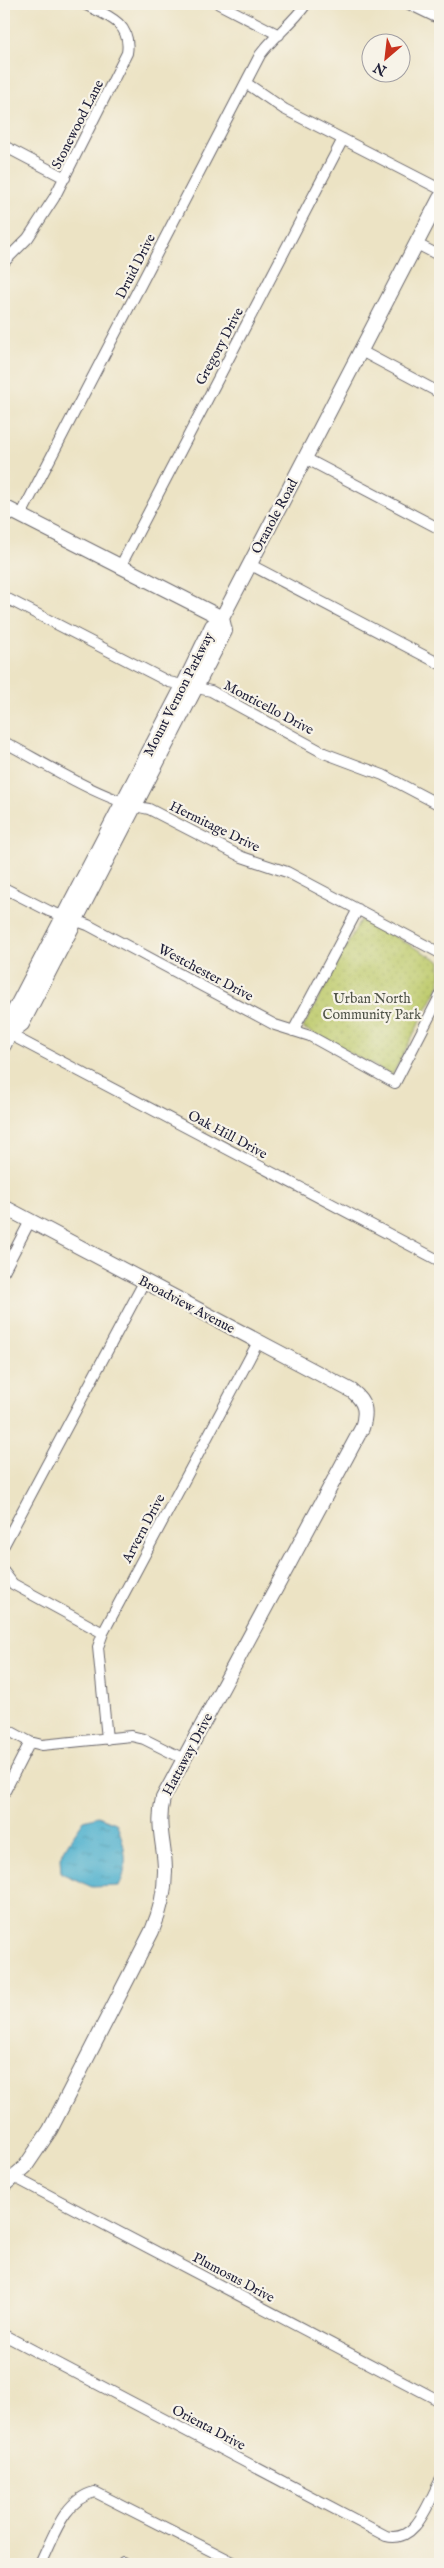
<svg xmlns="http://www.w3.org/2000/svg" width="444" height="2568" font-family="'IM FELL English',serif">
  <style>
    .grass { fill: url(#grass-dots); stroke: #707653 }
    .water { fill: url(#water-ripples); stroke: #386a84 }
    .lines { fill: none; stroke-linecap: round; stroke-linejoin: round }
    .street-casing { stroke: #69666b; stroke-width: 12 }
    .secondary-casing { stroke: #69666b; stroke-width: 16 }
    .street { stroke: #fff; stroke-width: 10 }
    .secondary { stroke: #fff; stroke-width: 14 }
    .labels { text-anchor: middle; stroke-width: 4.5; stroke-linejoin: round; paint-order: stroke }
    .street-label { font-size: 14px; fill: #22223b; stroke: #f7f3e8 }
    .park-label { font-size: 14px; fill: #505449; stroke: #f7f3e8 }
  </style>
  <defs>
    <pattern id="grass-dots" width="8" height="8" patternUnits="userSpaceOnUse" patternTransform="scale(1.25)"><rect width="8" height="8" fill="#bdca6b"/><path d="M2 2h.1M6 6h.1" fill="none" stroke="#a2ad5e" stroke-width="1.8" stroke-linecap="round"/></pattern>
    <pattern id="water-ripples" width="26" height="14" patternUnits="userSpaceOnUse" patternTransform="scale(1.25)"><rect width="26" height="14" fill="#4fb1ce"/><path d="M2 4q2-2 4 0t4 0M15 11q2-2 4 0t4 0" fill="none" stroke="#4190a8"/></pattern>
  </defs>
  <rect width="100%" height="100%" fill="#f7f3e8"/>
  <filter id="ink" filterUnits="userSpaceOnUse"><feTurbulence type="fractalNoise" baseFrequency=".02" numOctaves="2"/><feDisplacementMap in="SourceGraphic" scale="10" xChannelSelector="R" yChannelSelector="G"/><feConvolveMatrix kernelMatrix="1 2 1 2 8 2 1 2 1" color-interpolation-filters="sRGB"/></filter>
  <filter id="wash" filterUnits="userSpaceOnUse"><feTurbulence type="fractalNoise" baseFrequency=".0096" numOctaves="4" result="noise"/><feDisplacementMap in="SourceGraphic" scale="20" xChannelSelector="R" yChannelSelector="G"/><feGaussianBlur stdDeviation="1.12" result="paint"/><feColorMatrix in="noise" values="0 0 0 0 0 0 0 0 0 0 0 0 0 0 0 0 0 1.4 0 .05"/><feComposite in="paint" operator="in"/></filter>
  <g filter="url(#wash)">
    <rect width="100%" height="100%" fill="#ece3c4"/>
    <path class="grass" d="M361,919l79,42v23l-48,91 -89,-47z"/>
    <path class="water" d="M98,1816l18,7c9,20 14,43 3,63l-27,1 -31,-14 -1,-16 8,-14 16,-23z"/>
  </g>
  <g filter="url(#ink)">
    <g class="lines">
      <g class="street-casing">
        <path id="street" d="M219,4l60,31
          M409,4l31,15
          M246,83l38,26 156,80
          M4,146l61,32
          M417,244l23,12
          M4,262l24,-24 26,-40 73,-145c5,-30 -20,-38 -43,-49
          M361,351l79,42
          M305,458l135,71
          M21,515l239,-460c14,-19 33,-32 46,-51
          M249,564l191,100
          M120,567l223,-428
          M4,597l165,85 42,9 113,62 59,22 57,30
          M4,742c42,22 99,59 145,67l93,48 45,15 153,81
          M4,888l45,23 39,14 187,100 35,11 85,47 45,-87
          M293,1031l65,-122
          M5,1032l435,229
          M4,1271l26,-50
          M4,1545l140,-263
          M4,1572l9,12 90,49
          M4,1728l26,14 12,3 89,-9 13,3 40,20
          M107,1739l-9,-92 5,-14 155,-291
          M4,1793l26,-51
          M14,2177l426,224
          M4,2335l382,201c30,8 42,-33 54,-55
          M40,2564c13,-26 24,-65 55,-72l142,72
          M122,2564l1,-2"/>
      </g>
      <g class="secondary-casing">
        <path id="secondary" d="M4,507l218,111
          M9,1034l1,-15 173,-333 29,-60 10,-8 218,-420
          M4,1045l5,-11 13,-10 203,-393 -3,-13
          M4,1207l348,184c14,11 15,21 10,37l-199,370c-7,29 2,46 2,73 0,22 -5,41 -13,60l-102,199 -25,37 -21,18"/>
      </g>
      <use href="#street" class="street"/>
      <use href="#secondary" class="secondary"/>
    </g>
  </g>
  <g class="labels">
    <g class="street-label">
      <text transform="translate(77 124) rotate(-63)" y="5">Stonewood Lane</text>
      <text transform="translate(135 266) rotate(-63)" y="5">Druid Drive</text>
      <text transform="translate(219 346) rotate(-62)" y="5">Gregory Drive</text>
      <text transform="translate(274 516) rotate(-62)" y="5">Oranole Road</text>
      <text transform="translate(178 694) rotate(-63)" y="5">Mount Vernon Parkway</text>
      <text transform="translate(269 707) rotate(28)" y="5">Monticello Drive</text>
      <text transform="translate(215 826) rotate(26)" y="5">Hermitage Drive</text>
      <text transform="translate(206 972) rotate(28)" y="5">Westchester Drive</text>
      <text transform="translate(228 1134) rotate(28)" y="5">Oak Hill Drive</text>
      <text transform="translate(187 1304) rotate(28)" y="5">Broadview Avenue</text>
      <text transform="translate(143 1528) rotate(-62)" y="5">Arvern Drive</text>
      <text transform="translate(187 1754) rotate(-62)" y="5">Hattaway Drive</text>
      <text transform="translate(234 2277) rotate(28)" y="5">Plumosus Drive</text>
      <text transform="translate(209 2427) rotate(28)" y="5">Orienta Drive</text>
    </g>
    <g class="park-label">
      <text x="372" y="1003">Urban North<tspan x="372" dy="16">Community Park</tspan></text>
    </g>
  </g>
  <rect width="444" height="2568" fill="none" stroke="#f7f3e8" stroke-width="20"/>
  <g transform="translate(386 58) rotate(208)"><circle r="24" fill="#f7f3e8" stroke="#a29fa3"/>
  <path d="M0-4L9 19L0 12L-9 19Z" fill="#c8321e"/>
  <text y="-8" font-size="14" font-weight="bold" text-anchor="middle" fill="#22223b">N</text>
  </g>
</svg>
